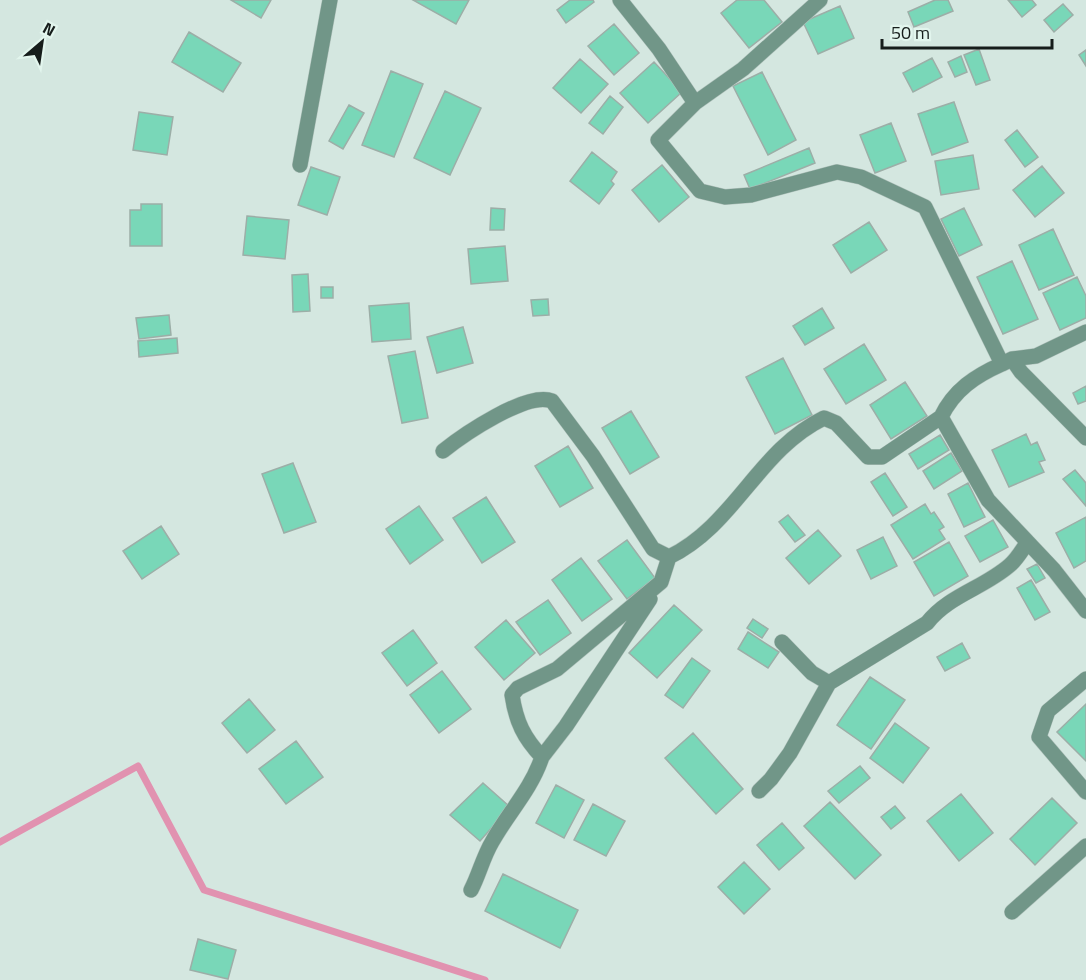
<svg xmlns="http://www.w3.org/2000/svg" width="1086" height="980" font-family="'Titillium Web',sans-serif">
  <style>
    .lines { fill: none; stroke-linecap: round; stroke-linejoin: round }
    .stream { stroke: #e192b0; stroke-width: 7 }
    .building { fill: #79d7b8; stroke: #9caea7; stroke-width: 1.5 }
    .minor-casing { stroke: #b2c3bd; stroke-width: 16 }
    .minor { stroke: #719688; stroke-width: 15 }
  </style>
  <rect width="100%" height="100%" fill="#d4e7e0"/>
  <g class="lines">
    <path class="stream" d="M0,842l138,-76 66,124 281,90"/>
  </g>
  <path class="building" d="M231,0h40l-10,18z
    M413,0h56l-13,24z
    M570,0h23l1,2 -28,21 -9,-13z
    M737,0h27l18,22 -33,26 -28,-35z
    M935,0h13l5,11 -39,16 -6,-15z
    M1008,0h24l4,5 -14,12z
    M1063,4l10,11 -19,17 -10,-12z
    M840,6l14,32 -36,16 -15,-32z
    M614,24l25,29 -25,22 -26,-29z
    M189,32l52,31 -18,29 -51,-30z
    M979,49l11,31 -14,5 -12,-30z
    M1086,50v16l-7,-11z
    M961,56l6,16 -12,5 -7,-15z
    M932,58l10,19 -29,15 -10,-19z
    M580,59l28,25 -27,29 -28,-25z
    M654,62l28,30 -34,31 -28,-30z
    M391,71l32,13 -29,73 -32,-12z
    M762,72l34,68 -28,15 -35,-69z
    M445,91l36,17 -31,67 -36,-17z
    M610,96l13,11 -20,27 -14,-11z
    M954,102l14,40 -36,13 -14,-41z
    M349,105l15,8 -21,36 -14,-8z
    M139,112l34,5 -6,38 -34,-5z
    M891,123l15,38 -31,12 -15,-38z
    M1017,130l21,27 -13,10 -20,-27z
    M809,148l6,15 -65,26 -6,-14z
    M592,152l25,20 -6,9 3,3 -15,20 -29,-23z
    M973,155l6,34 -38,6 -6,-34z
    M662,165l27,32 -30,25 -27,-32z
    M1042,166l22,27 -29,24 -22,-27z
    M311,167l29,10 -13,38 -29,-10z
    M141,204h21v42h-32v-36h11z
    M491,208l14,1 -1,21h-14z
    M964,208l18,37 -23,11 -18,-37z
    M247,216l42,4 -4,39 -42,-4z
    M869,222l18,28 -36,23 -18,-28z
    M1053,229l21,46 -35,15 -20,-45z
    M505,246l3,35 -37,3 -3,-35z
    M1012,261l26,58 -35,15 -26,-57z
    M308,274l2,37 -17,1 -1,-37z
    M1077,277l9,19v22l-26,12 -17,-37z
    M321,287h12v11h-12z
    M548,299l1,16 -16,1 -2,-16z
    M409,303l2,36 -39,3 -3,-36z
    M822,308l12,20 -29,17 -12,-19z
    M169,315l2,20 -32,4 -3,-21z
    M463,327l10,36 -36,10 -10,-36z
    M177,338l1,15 -39,4 -1,-16z
    M864,344l22,36 -40,24 -22,-35z
    M415,351l13,67 -26,5 -14,-67z
    M783,358l29,57 -37,19 -29,-57z
    M905,382l22,34 -36,23 -21,-34z
    M1086,386v15l-8,3 -5,-11z
    M631,411l28,46 -29,17 -28,-46z
    M1026,434l5,11 6,-3 8,18 -6,2 5,10 -35,15 -17,-37z
    M940,435l9,15 -31,19 -9,-15z
    M568,446l25,42 -33,19 -25,-41z
    M951,453l11,18 -28,18 -11,-18z
    M293,463l23,59 -32,11 -22,-59z
    M1075,470l11,13v23l-23,-27z
    M885,473l22,34 -14,9 -22,-34z
    M968,483l17,34 -21,10 -16,-33z
    M486,497l29,45 -33,21 -29,-45z
    M925,504l6,10 3,-2 10,15 -5,3 6,9 -32,20 -22,-34z
    M419,506l24,34 -33,24 -24,-35z
    M788,515l17,20 -10,7 -16,-20z
    M1086,517v44l-12,7 -18,-35z
    M993,520l15,27 -28,15 -15,-26z
    M161,526l18,28 -37,25 -19,-28z
    M818,530l23,26 -32,28 -23,-26z
    M883,537l14,29 -26,13 -14,-29z
    M627,540l28,38 -28,21 -29,-38z
    M949,542l19,34 -34,20 -20,-34z
    M581,558l31,41 -30,22 -30,-41z
    M1037,564l8,14 -9,5 -9,-14z
    M1031,580l19,32 -15,8 -18,-32z
    M548,600l23,33 -31,22 -24,-33z
    M674,605l28,25 -45,48 -28,-25z
    M753,619l15,10 -6,9 -15,-10z
    M506,620l29,33 -31,27 -29,-33z
    M413,630l24,33 -30,23 -25,-33z
    M748,632l31,20 -11,16 -30,-19z
    M962,643l8,15 -25,13 -8,-14z
    M692,658l18,13 -27,37 -18,-13z
    M442,671l29,38 -32,24 -29,-38z
    M870,677l35,23 -34,49 -34,-24z
    M249,699l26,31 -28,23 -25,-30z
    M1086,704v57l-29,-29z
    M895,723l34,25 -26,35 -33,-25z
    M693,733l50,56 -27,25 -51,-56z
    M296,741l27,36 -37,27 -27,-35z
    M860,766l10,12 -31,25 -11,-12z
    M483,783l27,24 -30,34 -30,-26z
    M556,785l28,15 -20,38 -28,-15z
    M961,794l32,39 -34,28 -32,-40z
    M1052,798l25,25 -42,42 -25,-26z
    M830,802l51,53 -26,24 -51,-53z
    M593,804l32,17 -19,35 -32,-16z
    M895,806l10,12 -14,11 -10,-12z
    M782,823l22,25 -25,22 -22,-25z
    M744,862l26,27 -26,25 -26,-27z
    M503,874l75,36 -18,38 -75,-37z
    M198,939l38,11 -8,29 -38,-9z"/>
  <g class="lines">
    <g class="minor-casing">
      <path id="minor" d="M620,0l39,49 36,54 -37,37 42,51 25,6 26,-2 86,-23 24,5 64,30 77,157 10,-5 24,-3 50,-24
        M695,103l48,-34 77,-69
        M300,165l30,-165
        M1012,359l9,13 65,66
        M1002,364c-27,12 -48,26 -61,53l47,83 66,70 32,41
        M443,451c20,-16 84,-60 109,-50l41,55 60,93 16,8c66,-32 89,-107 155,-139l12,5 32,34h14l59,-40
        M782,642l30,31 17,10
        M1086,679l-38,32 -9,26 47,55
        M542,757l24,-31 84,-127
        M759,791l12,-12 19,-26 39,-70 98,-60c22,-28 57,-35 83,-58 7,-6 12,-15 17,-22
        M471,890c8,-15 12,-33 21,-48 16,-29 39,-52 50,-85 -18,-19 -26,-35 -30,-62l6,-7 39,-19 104,-87 8,-25
        M1012,912l74,-66"/>
    </g>
    <use href="#minor" class="minor"/>
  </g>
  <g transform="translate(42 42) rotate(29)" stroke="#e2f5ed" stroke-width="4.5" paint-order="stroke">
  <path d="M0-4.5L10 22L0 15L-10 22Z" fill="#161d1b"/>
  <text y="-9" font-size="16" font-weight="bold" text-anchor="middle" fill="#161d1b">N</text>
  </g>
  <path d="M882 39v9h170v-9" fill="none" stroke="#161d1b" stroke-width="3"/>
  <text x="891" y="39" font-size="18" fill="#161d1b" stroke="#e2f5ed" stroke-width="4.5" paint-order="stroke">50 m</text>
</svg>
